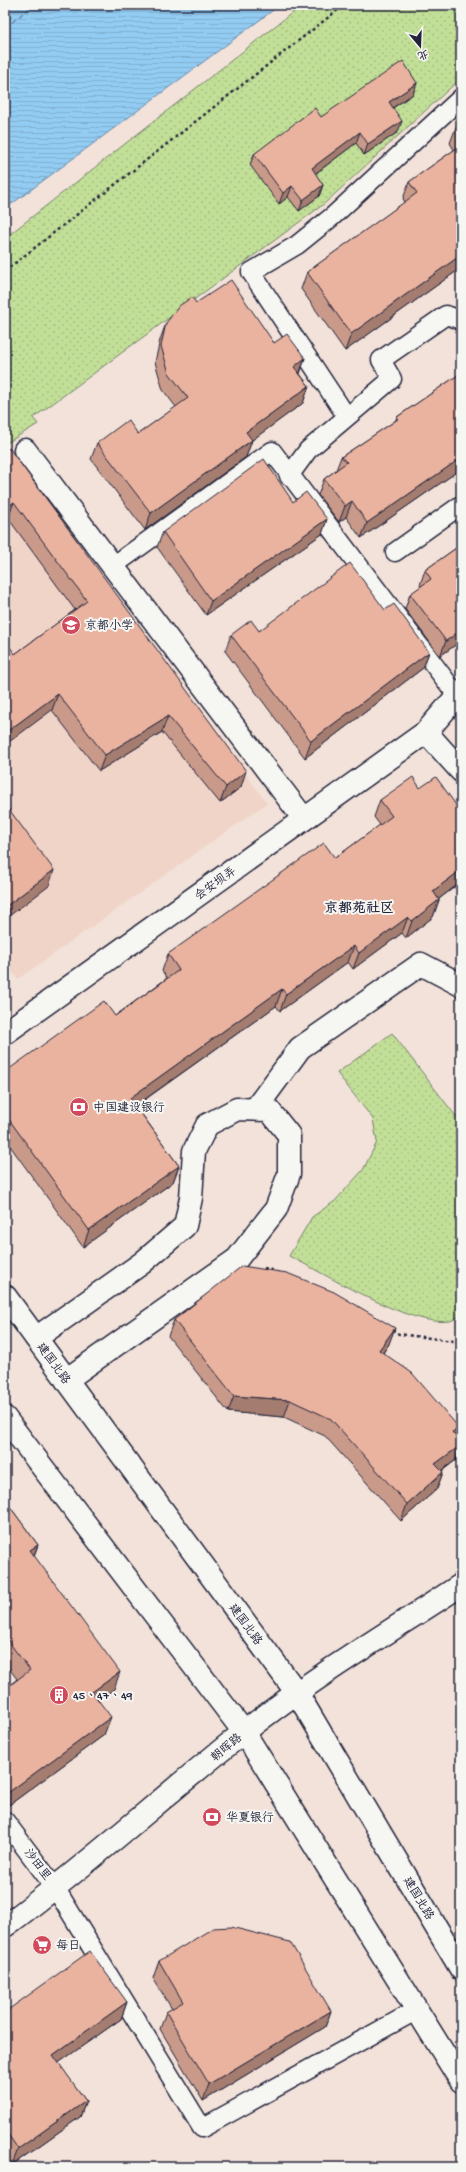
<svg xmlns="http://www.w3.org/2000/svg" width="466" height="2172" font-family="'Gochi Hand','LXGW WenKai TC',sans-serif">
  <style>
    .built { fill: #f0d4c8 }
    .green { fill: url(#green-dots); stroke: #728069 }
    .water { fill: url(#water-rules); stroke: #6688a9 }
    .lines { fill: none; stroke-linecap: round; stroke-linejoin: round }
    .ferry { stroke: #445572; stroke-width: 1; stroke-dasharray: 5 4; stroke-linecap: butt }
    .lane-casing { stroke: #22223b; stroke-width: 21 }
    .street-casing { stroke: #22223b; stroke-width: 25 }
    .secondary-casing { stroke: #22223b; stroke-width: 25 }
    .path { stroke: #22223b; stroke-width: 2.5; stroke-dasharray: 3 3; stroke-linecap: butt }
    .lane { stroke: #f6f6f2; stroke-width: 18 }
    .street { stroke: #f6f6f2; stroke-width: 22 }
    .secondary { stroke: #f6f6f2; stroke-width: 22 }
    .wall { fill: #c99a89; stroke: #22223b }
    .shaded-wall { fill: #a47d6f; stroke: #22223b }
    .building { fill: #eab39f; stroke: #22223b }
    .labels { text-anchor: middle; stroke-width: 4; stroke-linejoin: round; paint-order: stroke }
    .poi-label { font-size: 12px; fill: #22223b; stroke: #f6f6f2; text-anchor: start }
    .street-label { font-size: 12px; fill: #22223b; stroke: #f6f6f2 }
    .quarter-label { font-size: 14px; font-weight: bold; fill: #22223b; stroke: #f6f6f2 }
  </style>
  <defs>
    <pattern id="green-dots" width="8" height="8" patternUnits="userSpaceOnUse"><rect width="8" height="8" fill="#c2df97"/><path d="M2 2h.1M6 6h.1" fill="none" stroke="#a6bf83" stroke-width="1.8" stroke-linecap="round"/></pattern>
    <pattern id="water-rules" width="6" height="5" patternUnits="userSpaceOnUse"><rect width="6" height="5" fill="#93ccf2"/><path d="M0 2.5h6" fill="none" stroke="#7eafd0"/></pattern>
  </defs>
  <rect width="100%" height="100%" fill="#f2e2d9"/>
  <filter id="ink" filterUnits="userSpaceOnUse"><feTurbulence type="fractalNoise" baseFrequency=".025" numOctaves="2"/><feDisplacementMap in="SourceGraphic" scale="8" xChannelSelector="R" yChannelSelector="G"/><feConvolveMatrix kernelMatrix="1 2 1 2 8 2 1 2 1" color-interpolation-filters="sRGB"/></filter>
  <g filter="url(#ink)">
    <path class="built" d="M5,446l262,357 -249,176 -13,-16z"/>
    <path class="green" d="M302,5h159v73l-137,126 -291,214 5,6 -33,20v-206z
      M392,1033l69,90v192c-3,2 -7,5 -11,6 -39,7 -124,-47 -161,-65l23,-39 23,-16 28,-31 14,-28 -4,-23 -36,-46z"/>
    <path class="water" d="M5,5h275l-275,204z"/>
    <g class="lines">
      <path class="ferry" d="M5,28l28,-23"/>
      <g class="lane-casing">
        <path id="lane" d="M347,417l-96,-145 46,-27 36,-29 128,-118
          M289,476l19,-26 84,-71 -11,-19 65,-45 15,5
          M395,552l66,-47
          M113,566l159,-115 187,247
          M5,1821l51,68 146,239 215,-118"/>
      </g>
      <g class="street-casing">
        <path id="street" d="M25,450l279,369
          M426,732l35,39
          M5,1033l421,-301 25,-29 10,-7
          M256,1108l44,-60 121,-84 40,21
          M36,1338l106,-75 43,-37 6,-28 3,-47 13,-26 30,-16 32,1 20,25v39l-13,35 -39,50 -171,121"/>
      </g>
      <g class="secondary-casing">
        <path id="secondary" d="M5,1296l292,397 164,276
          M5,1418l239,314 217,349
          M5,1926c83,-61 158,-130 239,-194 68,-54 144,-99 217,-147"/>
      </g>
      <path class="path" d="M5,271l339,-266
        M264,1268l11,3
        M392,1330l7,4 62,8"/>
      <use href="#lane" class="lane"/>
      <use href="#street" class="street"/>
      <use href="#secondary" class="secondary"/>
    </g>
    <path class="wall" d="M417,83l-4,11 -20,14 5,24 -34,23 -8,-12 -41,31 8,11 -4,11 -20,15 -11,-14 -9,7 -29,-39 4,-11 67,-37z
      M461,123v145l-116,83 -44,-62 6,-17 98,-70 -2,-3 6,-17 45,-32 -4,-7 6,-16z
      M196,303l109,55 -5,16 9,12 -6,17 -51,37 -6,17 -101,73 -54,-71 6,-16 41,-9 38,-27 -13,-17 -8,-28 5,-22 6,-17z
      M461,373v96l-100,69 -15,-21 -7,5 -21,-27 6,-16 12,-9 5,-13 54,-36 2,-4z
      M5,452l236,335 -21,16 -58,-71 -63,39 -47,-61 -37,-56 60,-44 -67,-92z
      M293,502l34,17 -5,15 -116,81 -49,-68 6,-15z
      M459,546l2,95 -21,15 -35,-47 5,-15 11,-7 -1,-2 5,-15z
      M385,610l44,42 -6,16 -118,90 -80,-107 6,-16z
      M420,788l41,24v70l-22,17v1l-6,17 -27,21 -4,-5 -49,36 -5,-7 -68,49 -4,-5 -140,100 43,60 -6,16 -90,65 -78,-108v-67l110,-56 52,-38 -5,-7 6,-17 167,-96 45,-33 -6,-8 6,-17z
      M174,1320l215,24 -6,9 77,76 -3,9 4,4v5l-5,13 -14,11 1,1 -6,17 -36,32 -76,-85 -41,-19 -56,-5 -60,-76z
      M5,1500l33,45 -4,11 80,133 -16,12 6,34 -99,73v-119l12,-10 -12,-16z
      M159,1961l172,50 -6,16 -122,74 -43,-72 6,-17 6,-3 -19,-31z
      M127,2002l-6,17 -63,44 28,38 -6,16 -68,48 -7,-10v-143z"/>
    <path class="shaded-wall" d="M417,83l-4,11 -28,19 4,-11z
      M402,121l-4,11 -34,23 4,-11z
      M360,132l-4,11 -48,36 4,-11z
      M323,185l-4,11 -20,15 4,-11z
      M292,186l-4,11 -9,7 4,-11z
      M461,255v13l-116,83 6,-17z
      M305,358l-6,17 -5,-8z
      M309,386l-6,17 -63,46 6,-17z
      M252,440l-6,17 -101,73 6,-17z
      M461,458v11l-100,69 6,-15z
      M352,501l-6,16 -7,5 6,-16z
      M14,502l-6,16 -3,2v-11z
      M327,519l-5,15 -116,81 5,-14z
      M461,630v11l-21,15 6,-15z
      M429,652l-6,16 -118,90 6,-17z
      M58,694l-6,16 -47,35v-12z
      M168,716l-6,16 -63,39 6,-16z
      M246,771l-5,16 -21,16 6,-16z
      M54,870l-5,16 -44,33v-12z
      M461,870v12l-34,26 6,-17z
      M439,900l-6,17 -27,21 6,-17z
      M408,917l-6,16 -49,36 6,-16z
      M354,946l-6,16 -68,49 6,-17z
      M282,989l-6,17 -152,108 6,-16z
      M179,1166l-6,16 -90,65 6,-17z
      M395,1328l-6,16 -16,22 6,-16z
      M234,1396l56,4 -6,17 -56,-5z
      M460,1429l-6,16 -2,-13z
      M461,1445v2l-5,13 -27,20 6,-16z
      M443,1472l-6,17 -36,32 6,-17z
      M38,1545l-7,17 -1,-12z
      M120,1672l-6,17 -28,21 6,-18z
      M111,1717l-7,18 -99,73v-13z
      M127,2002l-6,17 -74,52 6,-16z
      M331,2011l-6,16 -122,74 6,-17z
      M86,2101l-6,16 -68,48 6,-16z"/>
    <path class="building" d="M403,61l14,22 -28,19 13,19 -34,23 -8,-12 -48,36 11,17 -20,15 -11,-14 -9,7 -29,-39 61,-46 6,9z
      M461,123v11l-5,-7z
      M461,145v110l-110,79 -44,-62 110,-79 -8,-11z
      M231,280l43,63 13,-9 18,24 -11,9 15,19 -63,46 6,8 -101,73 -54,-70 31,-23 10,14 50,-36 -19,-25 -8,-27 5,-23 13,-17 13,-9 4,6z
      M461,373v85l-94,65 -15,-22 -7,5 -21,-27 23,-17 -6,-5 57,-38 -1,-2z
      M9,448l237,323 -20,16 -58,-71 -63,39 -47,-61 -53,39v-93l10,14 72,-53 -73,-99 -9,7v-57z
      M264,459l29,43 13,-10 21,27 -116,82 -48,-69z
      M459,546l2,2v82l-15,11 -36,-47 21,-15 -6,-9z
      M350,563l35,47 9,-6 35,48 -118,89 -80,-106 20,-15 8,11z
      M413,777l7,11 16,-11 25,35v58l-28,21 6,9 -27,21 -4,-4 -49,36 -5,-7 -68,48 -4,-5 -152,109 49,68 -90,64 -84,-116v-22l5,-3 -5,-7v-10l99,-71 11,15 64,-46 -11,-16 156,-111 11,15 57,-42 -12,-16z
      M5,804l49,66 -49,37z
      M242,1266l45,7 47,19 61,36 -16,22 33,23 48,56 -8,3 9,10v3l-26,19 8,8 -36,32 -76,-85 -41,-19 -56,-4 -60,-76z
      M5,1500l33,45 -8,5 90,122 -28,20 19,25 -106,78v-106l25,-19 -25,-33z
      M231,1927l59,15 41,69 -122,73 -43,-72 17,-10 -24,-41 54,-33z
      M90,1951l37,51 -74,53 33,46 -68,48 -13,-19v-118z"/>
  </g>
  <defs>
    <g id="school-disc" transform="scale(1)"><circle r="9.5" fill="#d1495b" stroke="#f6f6f2"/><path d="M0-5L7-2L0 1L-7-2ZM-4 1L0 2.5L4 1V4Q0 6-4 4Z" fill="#fff"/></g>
    <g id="bank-disc" transform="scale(1)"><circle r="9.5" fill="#d1495b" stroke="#f6f6f2"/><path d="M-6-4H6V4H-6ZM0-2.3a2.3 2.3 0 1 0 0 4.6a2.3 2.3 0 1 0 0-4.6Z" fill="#fff"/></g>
    <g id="building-disc" transform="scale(1)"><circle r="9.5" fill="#d1495b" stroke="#f6f6f2"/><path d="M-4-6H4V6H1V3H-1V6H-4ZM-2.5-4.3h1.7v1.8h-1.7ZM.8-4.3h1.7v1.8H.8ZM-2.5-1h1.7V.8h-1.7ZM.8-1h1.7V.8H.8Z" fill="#fff"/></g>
    <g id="supermarket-disc" transform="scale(1)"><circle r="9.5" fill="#d1495b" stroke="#f6f6f2"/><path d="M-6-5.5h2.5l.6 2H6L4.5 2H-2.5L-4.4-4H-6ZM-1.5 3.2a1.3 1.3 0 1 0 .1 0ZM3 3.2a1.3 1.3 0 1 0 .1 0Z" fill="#fff"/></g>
  </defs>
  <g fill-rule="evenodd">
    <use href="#school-disc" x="71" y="625"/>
    <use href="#bank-disc" x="79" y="1107"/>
    <use href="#building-disc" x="59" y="1695"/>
    <use href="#bank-disc" x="212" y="1817"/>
    <use href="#supermarket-disc" x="42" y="1945"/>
  </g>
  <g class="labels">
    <g class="poi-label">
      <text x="85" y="629">京都小学</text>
      <text x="93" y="1111">中国建设银行</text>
      <text x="73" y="1699">45、47、49</text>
      <text x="226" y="1821">华夏银行</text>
      <text x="56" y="1949">每日</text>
    </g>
    <g class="street-label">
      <text transform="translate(215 883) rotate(-36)" y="4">会安坝弄</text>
      <text transform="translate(54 1363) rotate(54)" y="4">建国北路</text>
      <text transform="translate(246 1624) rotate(54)" y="4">建国北路</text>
      <text transform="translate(226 1747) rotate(-40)" y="4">朝晖路</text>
      <text transform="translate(38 1864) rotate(53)" y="4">沙田里</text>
      <text transform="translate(419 1898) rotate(59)" y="4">建国北路</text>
    </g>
    <g class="quarter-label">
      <text x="359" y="912">京都苑社区</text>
    </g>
  </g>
  <rect width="466" height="2172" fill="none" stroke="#f6f6f2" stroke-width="20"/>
  <rect x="10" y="10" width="446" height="2152" fill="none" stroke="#22223b" stroke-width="1.5" filter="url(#ink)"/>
  <g transform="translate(420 46) rotate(161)" stroke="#f6f6f2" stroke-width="3" paint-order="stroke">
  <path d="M0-3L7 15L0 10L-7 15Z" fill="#22223b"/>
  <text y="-6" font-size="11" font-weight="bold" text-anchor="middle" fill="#22223b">北</text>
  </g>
</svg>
